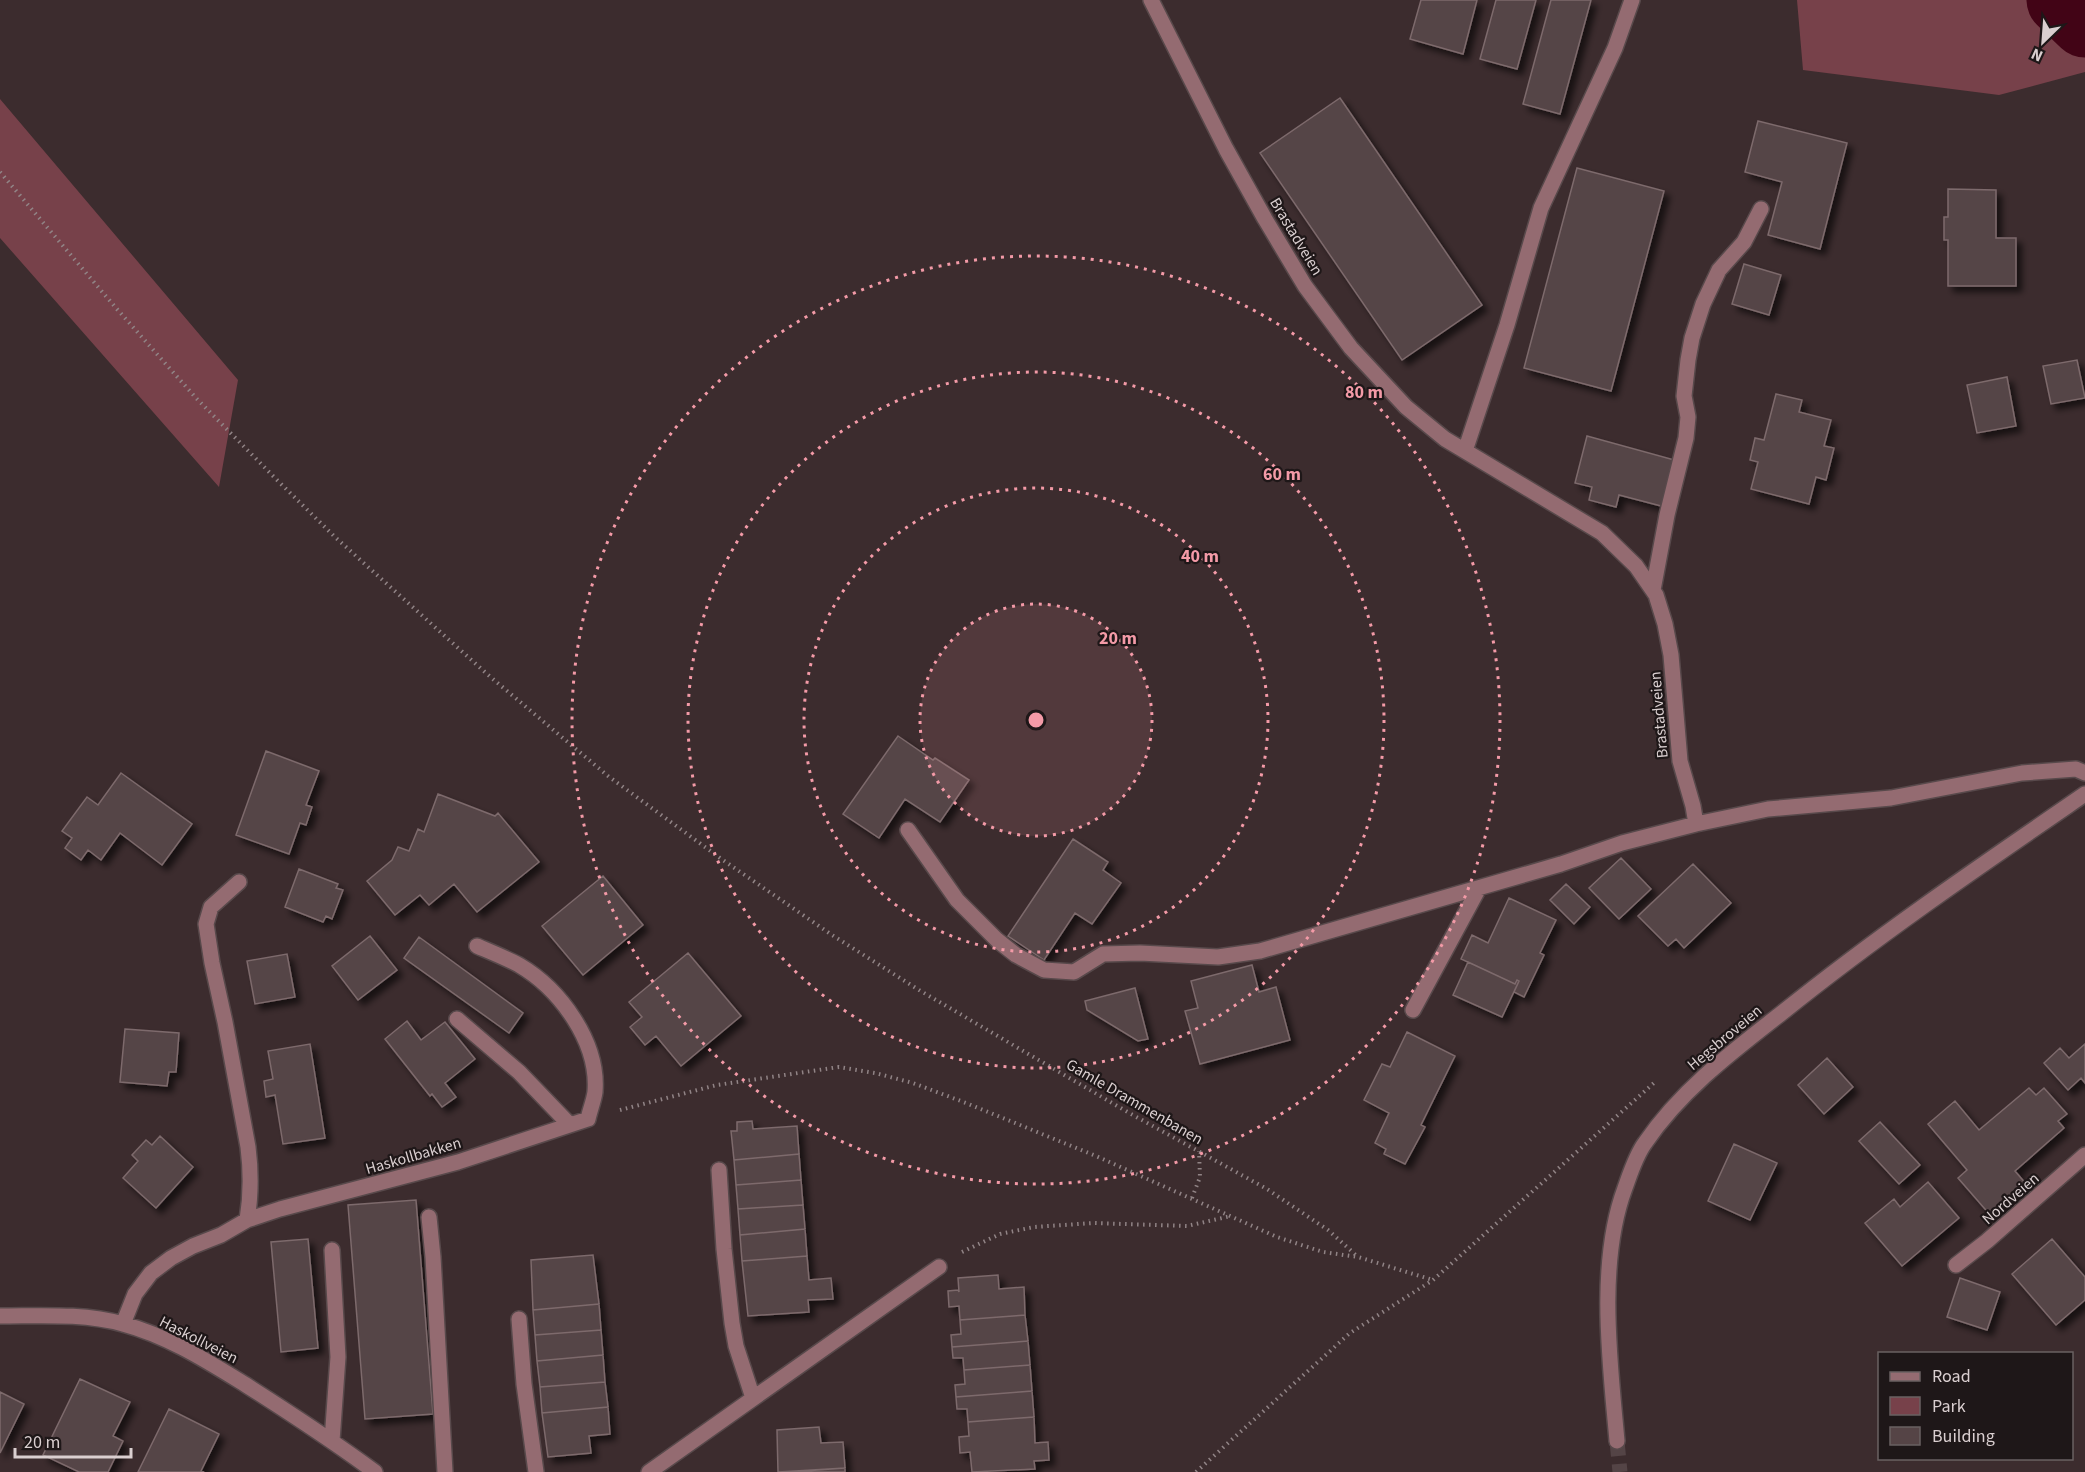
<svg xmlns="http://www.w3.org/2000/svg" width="2085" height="1472" font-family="'Source Sans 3',sans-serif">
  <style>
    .green { fill: #77414a }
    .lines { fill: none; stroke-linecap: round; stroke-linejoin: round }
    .river { stroke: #420416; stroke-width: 69 }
    .building { fill: #554446; stroke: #7d6a6c; stroke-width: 1.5; filter: url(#shadow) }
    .minor-tunnel { stroke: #544446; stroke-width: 15; stroke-dasharray: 15 8; stroke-linecap: butt }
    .minor-casing { stroke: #58494b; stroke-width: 18 }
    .path { stroke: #918486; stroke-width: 4; stroke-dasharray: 1.5 4.5; stroke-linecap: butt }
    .minor { stroke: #946b71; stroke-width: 15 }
    .ring { fill: none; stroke: #f39aa7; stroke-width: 3; stroke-dasharray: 3 6 }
    .labels { text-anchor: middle; stroke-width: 4.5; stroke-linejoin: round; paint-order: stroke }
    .street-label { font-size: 16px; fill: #dacfd0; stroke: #1e1718 }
    .centre { fill: #f39aa7; stroke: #1e1718; stroke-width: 3 }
    .ring-label { font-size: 18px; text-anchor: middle; font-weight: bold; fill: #f39aa7; stroke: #1e1718; stroke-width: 4.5; stroke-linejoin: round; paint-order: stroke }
  </style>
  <defs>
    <filter id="shadow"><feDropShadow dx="5.5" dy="5.5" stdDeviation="3" flood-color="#0009"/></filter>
  </defs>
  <rect width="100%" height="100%" fill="#3c2c2e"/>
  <path class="green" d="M1797,0h288v72l-86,23 -196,-25z
    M0,99l238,281 -19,107 -219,-249z"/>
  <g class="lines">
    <path class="river" d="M2061,0l24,23"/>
  </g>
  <path class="building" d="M1421,0h56l-14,54 -53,-15z
    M1496,0h40l-19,69 -37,-10z
    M1551,0h40l-31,114 -37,-10z
    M1340,98l142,207 -80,55 -142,-207z
    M1758,121l89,22 -27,106 -52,-14 14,-53 -37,-10z
    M1577,168l87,23 -53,200 -87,-23z
    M1948,189l48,1v48h20v48h-68v-46h-4v-23h4z
    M1744,264l37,11 -12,40 -37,-11z
    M2077,360l8,38 -34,6 -8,-38z
    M2007,377l9,49 -39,7 -10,-48z
    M1776,394l26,6 -3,12 32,8 -7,26 10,2 -8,32 -10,-3 -7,27 -58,-15 7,-27 -8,-2 5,-22 9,2z
    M1587,436l91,25 -13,46 -46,-12 -3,12 -27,-7 3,-13 -17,-4z
    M898,736l35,24 2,-2 34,22 -29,42 -35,-23 -26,39 -36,-24z
    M266,751l53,20 -13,34 6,2 -6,18 -6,-2 -11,31 -53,-19z
    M121,773l71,51 -30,41 -42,-32 -19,27 -13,-10 -7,10 -16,-12 7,-10 -10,-7 25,-34 11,8z
    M438,794l57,22 3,-3 41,49 -62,50 -23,-28 -25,21 -9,-10 -25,20 -28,-34 25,-21 6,-13 11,4 9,-22 6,3z
    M1073,839l35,23 -5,8 18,13 -29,41 -17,-11 -31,47 -36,-24z
    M1621,858l30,31 -32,30 -30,-31z
    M1693,864l38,39 -47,45 -8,-9 -8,7 -30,-30z
    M299,869l39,15 -2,4 7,2 -11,29 -6,-3 -3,6 -38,-15z
    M603,876l40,49 -60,50 -41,-49z
    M1566,884l24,23 -16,17 -24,-24z
    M1509,898l47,22 -16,33 4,2 -20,42 -10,-5 5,-11 -2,-1 -2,4 -54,-25 11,-24 16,8z
    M370,936l27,34 -39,30 -26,-34z
    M419,937l104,76 -14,20 -105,-75z
    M688,953l53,63 -60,50 -25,-30 -11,9 -15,-18 12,-10 -13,-15z
    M287,954l8,43 -40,7 -8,-43z
    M1468,962l47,22 2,-4 2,1 -17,36 -49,-22z
    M1252,965l7,27 17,-5 14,53 -90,24 -15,-53 13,-3 -7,-27z
    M1135,988l13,51 -10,2 -51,-31 -2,-9z
    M407,1021l14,19 24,-18 30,37 -30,24 11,14 -14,10 -10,-13 -2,2 -45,-57z
    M125,1029l54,4 -3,39h-7l-2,14 -47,-4z
    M1407,1032l48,24 -34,69 4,2 -20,37 -21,-10 2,-5 -11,-6 14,-30 -25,-13 18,-36 8,3z
    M310,1044l15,94 -42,6 -8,-49 -9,2 -2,-16 9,-2 -5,-28z
    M2085,1044v39l-4,-5 -13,12 -24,-27 16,-15 9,10z
    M1827,1058l26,29 -29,27 -26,-29z
    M2029,1088l7,7 8,-7 23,26 -9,7 6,7 -49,43 12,14 -36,31 -33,-38 9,-8 -39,-46 27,-23 24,29z
    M752,1121l1,8 44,-3 2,28 -65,6 -3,-29h6v-9z
    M1880,1122l40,43 -21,19 -40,-43z
    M160,1136l33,31 -37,41 -33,-30 15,-17 -6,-6 14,-15 6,5z
    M1734,1144l43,19 -27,57 -42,-19z
    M799,1154l2,26 -65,5 -2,-25z
    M801,1180l2,25 -65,4 -2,-24z
    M1928,1182l31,36 -57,48 -37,-43 29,-24 6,8z
    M416,1200l17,214 -68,5 -17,-214z
    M803,1205l2,24 -65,6 -2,-26z
    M805,1229l2,27 -65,5 -2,-26z
    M308,1239l10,109 -37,4 -10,-110z
    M2052,1239l33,38v23l-29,25 -44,-51z
    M593,1255l6,49 -66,6 -2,-50z
    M807,1256l2,24 22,-2 2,21 -25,1 1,12 -61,4 -6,-55z
    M998,1275l1,14 25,-2 1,28 -65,5 -1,-14 -10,1 -1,-16 10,-1 1,2 -1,-14z
    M1960,1278l40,14 -13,38 -40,-13z
    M599,1304l2,26 -66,5 -2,-25z
    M1025,1315l3,26 -76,6 -1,-12 10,-1 -1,-14z
    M601,1330l2,25 -66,6 -2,-26z
    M1028,1341l2,24 -66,5 -1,-12h-10l-1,-11z
    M603,1355l2,27 -65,5 -3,-26z
    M1030,1365l2,26 -76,6 -1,-12 10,-1 -1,-14z
    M80,1379l50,23 -17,34 10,5 -15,31h-29l-36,-17z
    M605,1382l3,25 -66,6 -2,-26z
    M1032,1391l2,26 -66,5 -1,-13h-10l-1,-12z
    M0,1392l24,12 -24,49z
    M608,1407l2,27 -21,2 2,17 -43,4 -6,-44z
    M169,1409l50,25 -18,37 3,1h-66z
    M1034,1417l1,26 13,-1 1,18 -15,1 1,8 -63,3 -2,-20 -10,1 -1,-16 10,-1 -1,-14z
    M819,1427l2,16 22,-1 2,26 -67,4 -1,-42z
    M845,1468v4h-54z"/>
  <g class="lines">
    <path class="minor-tunnel" d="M1617,1441l3,31"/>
    <g class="minor-casing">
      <path id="minor" d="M1151,0l75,149 39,70 40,67 46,62 55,59 39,32 157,94 34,33 20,29 9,29 6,31 9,106 13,45 3,18 72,-15 123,-11 131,-25 54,-4 9,4
        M1465,451l42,-126 34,-117 74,-160 17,-48
        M1653,590l14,-75 19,-77 2,-21 -4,-21 4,-36 4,-22 11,-34 16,-34 25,-28 17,-33
        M908,830l49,70 40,40 19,15 28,15 30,2 29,-18 37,-1 78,4 42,-6 301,-87 61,-21 74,-19
        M239,882l-28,25 -5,17 6,39 13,59 23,125c3,24 3,49 -1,73
        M1413,1010l66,-122
        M457,1019l62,53 50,52
        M719,1170l5,79 8,74 4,23 17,52
        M429,1217l4,40 12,215
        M1956,1265l31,-24 98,-86
        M0,1316c41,0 83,-3 123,8 45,12 84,37 123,61 44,28 87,56 129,87
        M519,1319l5,65 12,88
        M123,1324l12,-30 16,-21 20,-15 22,-12 28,-11 26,-15 33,-11 178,-47 130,-43c2,-9 6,-19 7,-27 4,-50 -35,-103 -76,-127 -13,-7 -28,-13 -42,-19
        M332,1441l6,-84 -6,-107
        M1617,1441c-7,-78 -20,-178 8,-253 5,-14 11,-33 20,-45 36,-53 88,-92 138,-131 97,-78 200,-148 302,-218
        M649,1472l290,-205"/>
    </g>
    <path class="path" d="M0,172l116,136 80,90 80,81 60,59 151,136 121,102 112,82 112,77 87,55 212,124 136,75 61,41 30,27
      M620,1110l97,-25 122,-18 36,6 38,10 53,20 130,53 181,81 46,15 35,5 75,23
      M1192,1198l8,-21 -1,-26
      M962,1252l38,-18 34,-7 59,-4 94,3 44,-10
      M1196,1472l154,-139 83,-53 221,-197"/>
    <use href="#minor" class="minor"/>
  </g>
  <circle cx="1036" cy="720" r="116" fill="#f39aa7" fill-opacity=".12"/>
  <g class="ring">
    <circle cx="1036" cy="720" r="116"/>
    <circle cx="1036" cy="720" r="232"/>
    <circle cx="1036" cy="720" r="348"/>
    <circle cx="1036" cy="720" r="464"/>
  </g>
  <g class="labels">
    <g class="street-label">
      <text transform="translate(1297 236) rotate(59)" y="6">Brastadveien</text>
      <text transform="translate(1658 715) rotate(-95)" y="6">Brastadveien</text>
      <text transform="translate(1724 1037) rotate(-40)" y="6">Hegsbroveien</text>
      <text transform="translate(1135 1101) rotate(30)" y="6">Gamle Drammenbanen</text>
      <text transform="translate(413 1155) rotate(-16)" y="6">Haskollbakken</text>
      <text transform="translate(2010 1198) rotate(-41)" y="6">Nordveien</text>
      <text transform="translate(199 1339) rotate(27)" y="6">Haskollveien</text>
    </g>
  </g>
  <circle cx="1036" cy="720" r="9" class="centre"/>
  <g class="ring-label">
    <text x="1364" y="398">80 m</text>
    <text x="1282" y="480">60 m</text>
    <text x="1200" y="562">40 m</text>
    <text x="1118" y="644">20 m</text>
  </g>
  <rect x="1878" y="1352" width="195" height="108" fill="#1e1718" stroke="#696162" stroke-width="1.5"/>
  <rect x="1890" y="1372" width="30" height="9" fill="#946b71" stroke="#696162" stroke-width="1.5"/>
  <text x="1932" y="1382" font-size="18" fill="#dacfd0">Road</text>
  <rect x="1890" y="1397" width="30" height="18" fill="#77414a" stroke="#696162" stroke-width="1.5"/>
  <text x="1932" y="1412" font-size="18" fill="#dacfd0">Park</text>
  <rect x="1890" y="1427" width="30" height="18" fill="#554446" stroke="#696162" stroke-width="1.5"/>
  <text x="1932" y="1442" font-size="18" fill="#dacfd0">Building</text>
  <g transform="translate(2043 42) rotate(205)" stroke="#1e1718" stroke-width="4.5" paint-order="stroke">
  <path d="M0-4.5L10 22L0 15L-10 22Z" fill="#dacfd0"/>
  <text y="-9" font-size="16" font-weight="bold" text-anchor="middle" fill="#dacfd0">N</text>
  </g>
  <path d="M15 1448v9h116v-9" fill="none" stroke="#dacfd0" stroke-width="3"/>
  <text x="24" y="1448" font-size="18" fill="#dacfd0" stroke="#1e1718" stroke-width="4.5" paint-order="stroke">20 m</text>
</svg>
